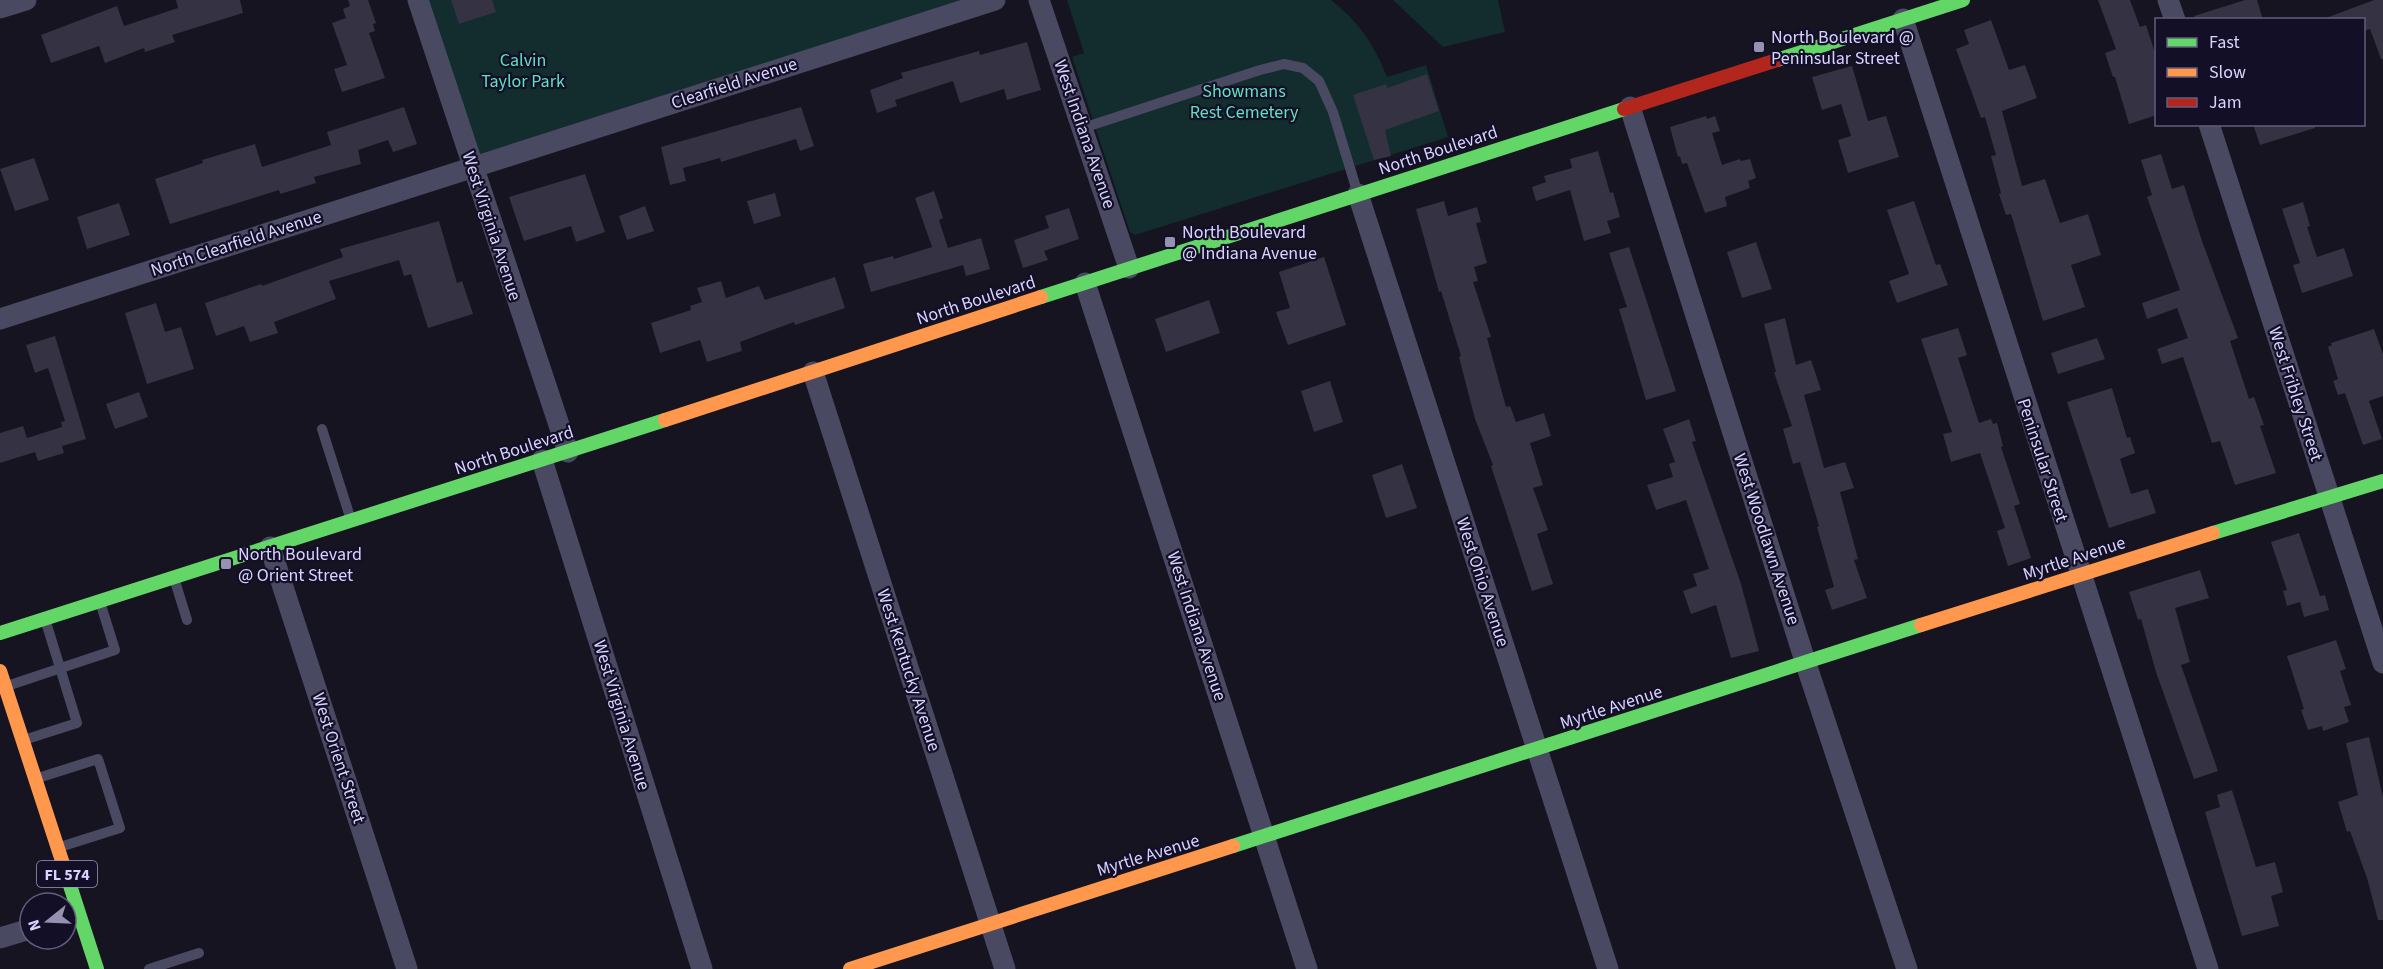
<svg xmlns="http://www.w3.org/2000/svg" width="2383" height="969" font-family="'Source Sans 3',sans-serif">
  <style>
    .green { fill: #132c2d }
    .building { fill: #343243 }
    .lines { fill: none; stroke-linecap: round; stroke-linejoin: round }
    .lane { stroke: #4a4962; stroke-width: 10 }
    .street { stroke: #4a4962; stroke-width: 21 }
    .fast { stroke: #63d668; stroke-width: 14 }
    .slow { stroke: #ff974d; stroke-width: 14 }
    .jam { stroke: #b3261e; stroke-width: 14 }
    .poi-dot { fill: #9591b1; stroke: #130f26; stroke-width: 2 }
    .labels { text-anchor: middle; stroke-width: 4.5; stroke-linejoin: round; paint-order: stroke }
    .shield { fill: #130f26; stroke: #9e99be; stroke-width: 1.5 }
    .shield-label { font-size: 16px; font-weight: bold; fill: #d9d4ff }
    .poi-label { font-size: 18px; fill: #d9d4ff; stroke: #130f26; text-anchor: start }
    .park-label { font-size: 18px; fill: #5fe0c0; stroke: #130f26 }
    .street-label { font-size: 18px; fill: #d9d4ff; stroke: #130f26 }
  </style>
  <rect width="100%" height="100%" fill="#161421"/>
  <path class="green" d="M426,0h538l-473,155 -11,-1 -7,-7z
    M1067,0h264c28,22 43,44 56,77l39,-12 22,72 -313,98 -5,-3 -58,-175 12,-4z
    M1393,0h105l7,32 -62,15z"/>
  <path class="building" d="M176,0h64l3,13 -71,22 3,7 -30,10 -1,-4 -39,15 -6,-17 -48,17 -10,-28 76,-29 7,20 54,-18z
    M348,0h20l8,23 -3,1 2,7 -6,2 16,45 -43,14 -8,-23 13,-4 -15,-42 14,-5 -3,-9 7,-3z
    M451,0h41l4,12 -37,12z
    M2098,0h32l10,27 6,-2 11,34v56l-28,9 -14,-47h-2l-8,-24 11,-4z
    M2245,0h12l6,20h-68l-1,-4z
    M2374,0h9v59h-2l-11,-30 -6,2v-11h-38v-2z
    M1991,20l18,50 16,-5 12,33 -35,13 20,75 23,-7 15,44 28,-9 13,41 -30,10 14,42 -42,14 -32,-107 -5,1 -7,-21 2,-1 -10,-37 5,-1 -11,-38 -4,1 -25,-69 13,-5 -5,-14z
    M1027,42l14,48 -34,10 -3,-11 -44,14 -7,-22 -58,19 2,6 -20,7 -7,-23 33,-12 -2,-5 78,-22 1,4z
    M1852,66l16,55 18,-5 13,41 -51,16 -10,-33 13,-4 -10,-32 -19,6 -10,-33z
    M1427,74l12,37 -54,19 6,26 -17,4 -21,-65 33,-11 1,4z
    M404,107l13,37 -24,8 -5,-12 -30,10 3,14 -47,13 2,6 -36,11 -1,-4 -109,34 -15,-45 48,-16 -1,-3 53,-16 7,23 69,-22 -4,-13z
    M801,107l13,39 -14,5 -4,-12 -75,23 -1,-4 -37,10 3,13 -16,4 -9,-38z
    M1706,116l1,3 8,-3 5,15 -8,2 10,32 18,-6 1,2 9,-2 6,19 -8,3 2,7 -25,9 2,9 -22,7 -18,-50 -5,1 -2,-8 -2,1 -8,-30z
    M2253,124h62v4l-55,17z
    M1598,151l12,42 3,-1 7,25 -13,4 4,12 -27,8 -14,-51 -34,11 -4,-14 14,-5 -2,-6 28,-8 -2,-9z
    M2161,154l11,35 12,-4 18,56 36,97 -8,3 19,58 5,-2 10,28 -4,1 16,47 -41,12 -15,-44 -8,2 -29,-86 -21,7 -5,-15 31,-11 -11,-30 -30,11 -5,-16 38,-13 -33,-93 5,-2 -11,-35z
    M34,158l15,42 -34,11 -15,-42z
    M585,174l20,58 -29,10 -5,-16 -47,15 -15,-44z
    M934,191l9,27 -4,2 9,28 33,-10 9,31 -24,7 -3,-11 -92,27 -8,-28 30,-8 1,3 38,-12 -17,-49z
    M775,193l6,23 -27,8 -7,-23z
    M1444,201l4,15 29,-9 4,15 -5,1 11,40 -13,4 4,14 -5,1 18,55 -4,1 19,69 4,-1 6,16 28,-9 7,23 -21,7 13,42 -10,3 15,42 -11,4 16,50 -21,7 -41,-125 2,-1 -18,-46 -16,-62 2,-1 -20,-65 -2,1 -23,-83z
    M1914,201l22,64 4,-1 8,21 -51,18 -8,-22 20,-7 -22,-64z
    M2303,202l7,24 -3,1 10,30 27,-9 9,28 -51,17 -9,-28 7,-2 -18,-54z
    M119,203l11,32 -43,14 -10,-32z
    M645,206l9,25 -27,9 -8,-24z
    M1069,208l10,31 -35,12 4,9 -25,8 -9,-28 35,-12 -4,-12z
    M439,221l18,62 5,-2 11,33 -45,14 -17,-54 -7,2 -5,-16 -70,21 7,18 -62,23 4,11 -28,9 -6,-16 -28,10 -11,-33 56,-19 1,2 81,-29 -3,-8z
    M1756,242l16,47 -30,9 -15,-46z
    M1629,247l47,144 -30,9 -27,-91 8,-2 -18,-54z
    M1324,257l22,68 -58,20 -12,-33 14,-4 -11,-36z
    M835,277l10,31 -50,17 -1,-3 -54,20 2,9 -35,11 -7,-22 -40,13 -9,-30 40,-13 -1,-4 12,-4 -5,-14 24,-7 5,17 33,-12 6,14z
    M1209,300l11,33 -54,19 -11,-33z
    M156,303l9,29 16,-5 13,42 -47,15 -22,-71z
    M1785,318l11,47 15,-5 10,30 -17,5 20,73 21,-6 9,26 -14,4 18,67 -4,1 13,38 -35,12 -7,-20 9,-3 -17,-60 2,-1 -19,-64 -7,2 -10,-35 9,-3 -18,-54h2l-12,-48z
    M1958,328l9,27 -9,3 21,65 12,-4 2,5 4,-1 6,23 -2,1 19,57 -6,2 17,52 -23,8 -11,-35 8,-3 -25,-75 -29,9 -8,-28 9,-2 -31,-93z
    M2374,329l9,25v42l-14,5 13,38 -19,6 -18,-52 -7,2 -5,-14 5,-2 -10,-32 4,-2 -1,-2z
    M55,336l31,103 -24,7 2,7 -26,8 -3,-9 -35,11v-30l23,-7 4,12 35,-11 -1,-5 4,-1 -17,-53 -13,5 -9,-28z
    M2097,338l8,21 -47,15 -7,-21z
    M1330,381l13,41 -29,10 -13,-41z
    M2112,388l15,50 3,-1 5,16 -15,6 11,35 17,-5 8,24 -47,15 -42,-126z
    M139,392l9,25 -33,12 -9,-25z
    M1689,419l7,22 -4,1 49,142 18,67 -28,7 -15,-53 -25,9 -8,-23 14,-5 -4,-12 16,-5 -23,-69 -30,10 -9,-25 26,-8 -4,-13 6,-2 -12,-33z
    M1402,464l15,44 -31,10 -14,-43z
    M2299,533l21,63 5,-1 4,15 -25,7 -4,-15 -13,4 -4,-15 4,-1 -16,-48z
    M2200,570l9,28 -34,10 15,54 -9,3 37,106 -24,8 -38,-107 -15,-53 -3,1 -9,-28z
    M2336,640l10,29 -6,2 11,34 -7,2 5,15 -26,9 -1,-5 -14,4 -7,-20 3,-1 -17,-53z
    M2369,737l14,60v123h-5l-11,-42 -17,-47 -3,1 -9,-30 20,-7 -12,-52z
    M2232,790l24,77 19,-5 8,30 -12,4 8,30 -37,10 -37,-124 15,-5 -3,-12z"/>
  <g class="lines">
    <path class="lane" d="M1083,128l177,-58 24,-6 19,4 16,13 14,31 24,79
      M322,429l29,91
      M174,578l13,42
      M7,686l108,-36 -15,-48
      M27,739l50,-16 -32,-104
      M38,778l60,-19 22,69 -60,19
      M149,969l50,-16"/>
    <path class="street" d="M418,0l150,452
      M1039,0l90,268
      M2168,0l7,20
      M0,8l26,-8
      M1903,19l305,950
      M1630,107l176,557 101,305
      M2209,124l174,539
      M1358,194l250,775
      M1085,283l222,686
      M0,319l995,-319
      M813,372l192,597
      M542,460l160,509
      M270,547l137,422
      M0,938l30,-9"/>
    <path class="fast" d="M1777,60l186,-60
      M1041,297l583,-188
      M2213,533l170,-52
      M0,633l665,-213
      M1233,846l688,-221
      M65,870l32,99"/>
    <path class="slow" d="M665,420l376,-123
      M1921,625l292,-92
      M0,671l65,199
      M850,969l383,-123"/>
    <path class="jam" d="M1624,109l153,-49"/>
  </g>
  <g class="poi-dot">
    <rect x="1753" y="41" width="12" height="12" rx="3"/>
    <rect x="1164" y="236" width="12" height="12" rx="3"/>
    <rect x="220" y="558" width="12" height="12" rx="3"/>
  </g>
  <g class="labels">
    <rect class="shield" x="37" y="861" width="60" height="26" rx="4.5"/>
    <g class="shield-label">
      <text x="67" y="880">FL 574</text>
    </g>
    <g class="poi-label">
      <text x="1771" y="43">North Boulevard @<tspan x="1771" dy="21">Peninsular Street</tspan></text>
      <text x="1182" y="238">North Boulevard<tspan x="1182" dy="21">@ Indiana Avenue</tspan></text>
      <text x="238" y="560">North Boulevard<tspan x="238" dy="21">@ Orient Street</tspan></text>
    </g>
    <g class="park-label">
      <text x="523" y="66">Calvin<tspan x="523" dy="21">Taylor Park</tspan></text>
      <text x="1244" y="97">Showmans<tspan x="1244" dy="21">Rest Cemetery</tspan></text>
    </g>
    <g class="street-label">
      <text transform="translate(734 83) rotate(-18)" y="6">Clearfield Avenue</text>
      <text transform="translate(1085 134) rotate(71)" y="6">West Indiana Avenue</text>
      <text transform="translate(1438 150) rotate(-18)" y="6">North Boulevard</text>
      <text transform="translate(492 226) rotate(72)" y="6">West Virginia Avenue</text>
      <text transform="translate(236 243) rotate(-18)" y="6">North Clearfield Avenue</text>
      <text transform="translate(976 300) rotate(-18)" y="6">North Boulevard</text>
      <text transform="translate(2296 394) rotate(72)" y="6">West Fribley Street</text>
      <text transform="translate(514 450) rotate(-18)" y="6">North Boulevard</text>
      <text transform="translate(2043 460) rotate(72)" y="6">Peninsular Street</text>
      <text transform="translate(1767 539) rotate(72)" y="6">West Woodlawn Avenue</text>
      <text transform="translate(2074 558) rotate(-18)" y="6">Myrtle Avenue</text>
      <text transform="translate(1483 582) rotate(72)" y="6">West Ohio Avenue</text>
      <text transform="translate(1197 626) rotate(72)" y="6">West Indiana Avenue</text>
      <text transform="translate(909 670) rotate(72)" y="6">West Kentucky Avenue</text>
      <text transform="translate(1611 707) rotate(-18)" y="6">Myrtle Avenue</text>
      <text transform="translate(622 715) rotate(73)" y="6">West Virginia Avenue</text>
      <text transform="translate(339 758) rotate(72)" y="6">West Orient Street</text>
      <text transform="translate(1148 855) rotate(-17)" y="6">Myrtle Avenue</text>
    </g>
  </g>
  <rect x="2155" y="18" width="210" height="108" fill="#130f26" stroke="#625e7d" stroke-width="1.5"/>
  <rect x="2167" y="38" width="30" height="9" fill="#63d668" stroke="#625e7d" stroke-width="1.5"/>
  <text x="2209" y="48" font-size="18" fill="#d9d4ff">Fast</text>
  <rect x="2167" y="68" width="30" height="9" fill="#ff974d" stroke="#625e7d" stroke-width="1.5"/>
  <text x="2209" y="78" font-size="18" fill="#d9d4ff">Slow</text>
  <rect x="2167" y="98" width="30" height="9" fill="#b3261e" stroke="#625e7d" stroke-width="1.5"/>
  <text x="2209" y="108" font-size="18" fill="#d9d4ff">Jam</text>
  <g transform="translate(48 921) rotate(252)"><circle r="28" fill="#130f26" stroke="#625e7d" stroke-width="1.5"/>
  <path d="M0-4.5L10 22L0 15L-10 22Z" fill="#9591b1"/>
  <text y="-9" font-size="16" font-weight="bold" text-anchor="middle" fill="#d9d4ff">N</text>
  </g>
</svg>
